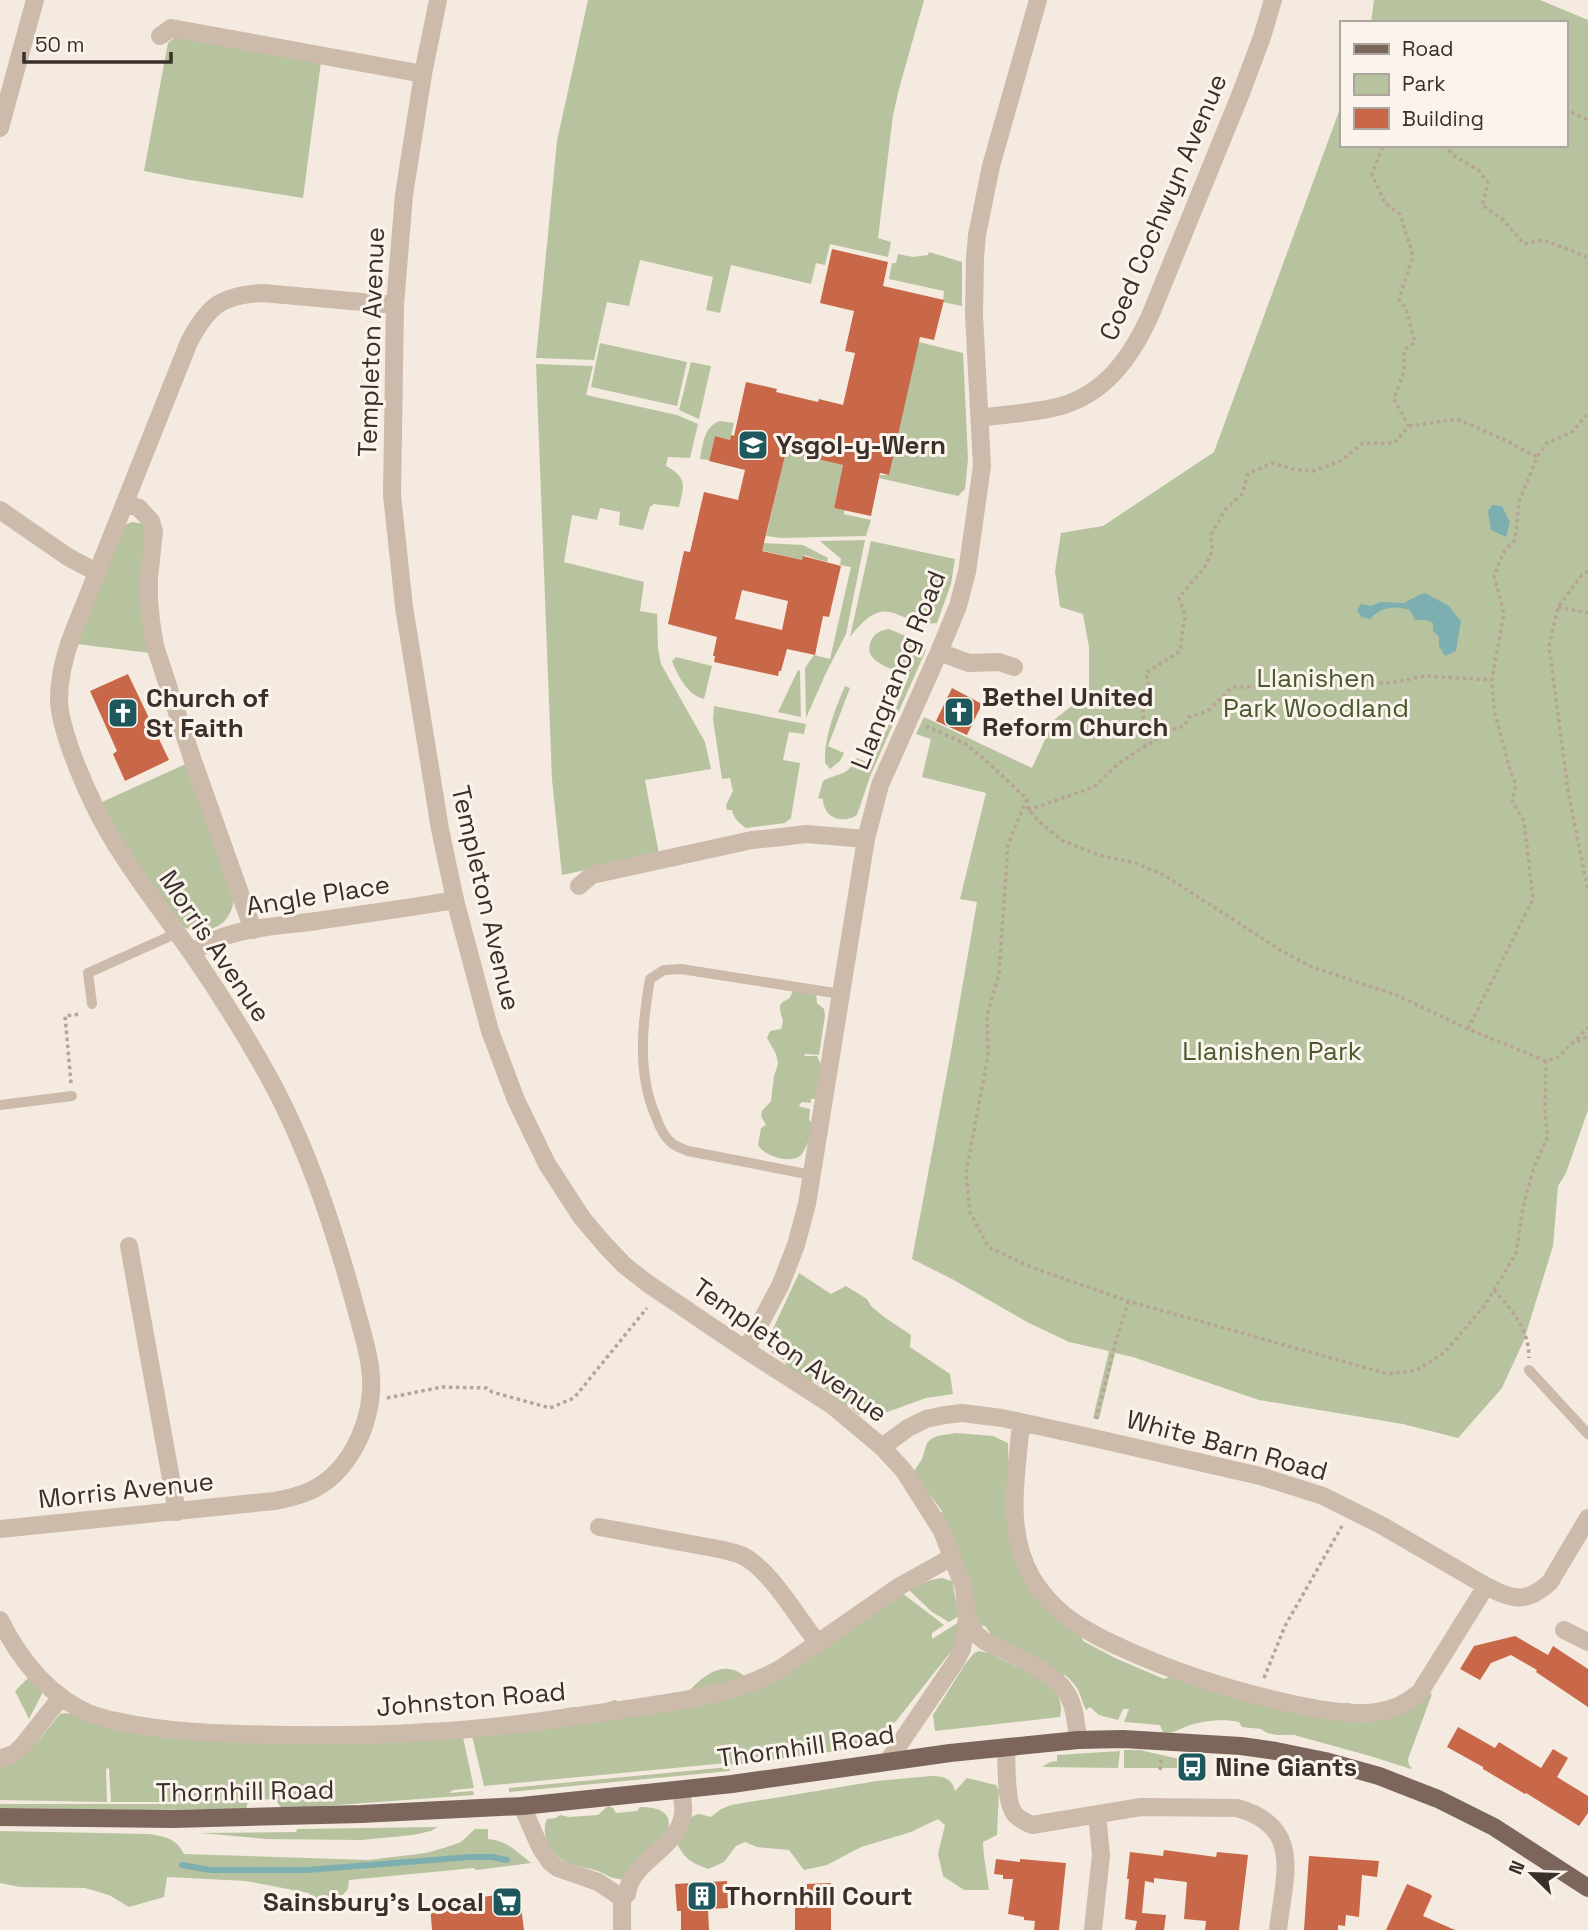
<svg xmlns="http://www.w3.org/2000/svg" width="1588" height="1930" font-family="'Space Grotesk',sans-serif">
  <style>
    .green { fill: #b7c39e }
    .water { fill: #7dafb1 }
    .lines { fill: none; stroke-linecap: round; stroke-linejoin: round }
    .stream { stroke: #7dafb1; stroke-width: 6 }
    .building { fill: #c86849; fill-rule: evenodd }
    .path { stroke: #b8a494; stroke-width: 3.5; stroke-dasharray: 3.5 3.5; stroke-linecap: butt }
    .service { stroke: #ccbaaa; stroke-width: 10 }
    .minor { stroke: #ccbaaa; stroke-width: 18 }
    .tertiary { stroke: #ccbaaa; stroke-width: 18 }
    .primary { stroke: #7c665b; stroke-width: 18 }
    .labels { text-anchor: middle; stroke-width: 6; stroke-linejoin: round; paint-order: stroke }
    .street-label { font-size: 26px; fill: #3a2f2a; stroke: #fbf4ec }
    .poi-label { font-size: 26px; font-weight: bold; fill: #3a2f2a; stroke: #fbf4ec; text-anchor: start }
    .park-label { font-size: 26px; fill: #49592d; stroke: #fbf4ec }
  </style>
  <rect width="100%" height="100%" fill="#f4eadf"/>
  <path class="green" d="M588,0h336l-25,89 -6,26 -15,123 13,4 -3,15 -58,-13 -5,21 -9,-2 -5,21 -80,-19 -11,48 -14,-3 7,-33 -73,-17 -11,46 -22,-4 -13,58 -58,-2 21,-217z
    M1374,0h166l48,20v1090l-22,63 -8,13 -5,60 -29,94 -22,48 -44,50 -55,-14 -144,-24 -126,-43 -18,-4 -16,66 -6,-1 16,-67 -40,-9 -42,-20 -75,-43 -40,-20 40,-213 25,-144 -17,-3 26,-106 -64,-16 9,-38 -15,-5 8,-17 108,51 22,-48 35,-28v-45l-6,-33 -23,-7 -5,-36 6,-38 42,-7 111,-74 127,-346v39h224v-122h-194z
    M175,37l146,25 -18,136 -119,-19 -40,-8 24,-128z
    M929,252l33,10v44l-19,-4 1,-11 -55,-12 3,-16h4l2,-9 15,3 15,-2z
    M903,338l60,15 5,106 -3,30 -7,7 -79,-18 1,-3h9z
    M600,343l87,19 -10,44 -86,-19z
    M691,362l20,4 -12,53 -20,-9z
    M536,364l57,2 -7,29 91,20 21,9 -8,34 -22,-1 -2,9c22,12 18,20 13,41l-25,-3 -4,3 -7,23 -24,-5 1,-13 -20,-4 -3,12 -25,-5 -8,47 80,20 -4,29 17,3 1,34 3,16 44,78 6,27 -66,11 14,74 -97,21 -10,-95z
    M720,421l14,2 -4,17 -15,-4 -6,24 -9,-1c3,-15 4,-33 20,-38z
    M786,452l57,13 -9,43 10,2v4l27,6 -5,16 -85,2 -15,-2z
    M132,522l12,2 3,5 3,124 -73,-9 46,-117 4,-3z
    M865,540l-19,94 -20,39 -20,45 -1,-50 9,-13 16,4 21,-92 -11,-2 1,-6 -21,-18z
    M871,541l84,18 -4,25 -14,39c-41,5 -48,-37 -87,14z
    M761,543l42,2 25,13 -1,4 -23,-7 -2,5 -50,-12z
    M889,629l33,14 4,7 -55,124 -14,41c-15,10 -34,2 -34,-16l-5,-1 5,-17c15,-9 24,-3 33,-23l16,6 37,-88c-14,-7 -48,-13 -38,-35 3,-8 10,-11 18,-12z
    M676,657l36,9 -8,33c-16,-4 -26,-22 -32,-38z
    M798,670l2,1 1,46 -23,-5z
    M845,686l5,2 -22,58 16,7 -4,8 -10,8 -5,-6c-1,-27 10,-53 20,-77z
    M714,706l92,18 -2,10 -15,-2 -6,28 17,3 -9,55 -6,5 -39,5c-7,-5 -12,-9 -14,-18h-5l-1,-5 7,-14 -3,-13 -8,1 -9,-60z
    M188,763l46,133c-1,30 -26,40 -51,31l-56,-79 -25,-46z
    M794,989l22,4 1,10 7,6 1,7 -6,39 -15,-1 1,2h12l6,14 -6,29h-6v4l-9,-1 -3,3 2,2 9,2 -1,10 4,6c-1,7 -8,28 -13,31 -11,8 -36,0 -42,-11l3,-17 5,-3 -5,-9 1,-5 9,-10 3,-25 4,-12 -2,-10 -9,-16 3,-7 11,-2 2,-8c-3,-10 -7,-18 6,-22z
    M799,1273l32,21 15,-8 21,13 4,7 13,11 27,18 -1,12 40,27 3,20 -27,4 -47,17 -5,-2 -20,-17 -2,5 11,9 -4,5 -10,-9 -8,-2 -1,-5 -25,-17 -12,-1 -16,-12 -2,-8 -14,-9 3,-5 13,9 2,-5c-7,-6 -17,-9 -17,-20z
    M956,1433l37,3 15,7 1,88 71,102 3,8 32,17 49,21 6,-2 168,27 10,-1 14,3 67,-13 3,1 -24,65 1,6 3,3 -1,1 -41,-13 -76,-21h-17l-10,-2 -6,-4 -19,-2 -3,-5c-15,-4 -39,-1 -54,5 -8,3 -12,7 -22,5l-3,-7 -36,-3 5,-13h-6l-5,11 -19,-5 -9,-8 -4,3c-8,-18 -5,-21 -21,-35l-4,2 -68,-40 -8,-11 -6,-1 -12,-7 -10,-62 3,-3 -7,-16 -13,-20 2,-6 -12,-16 -9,-4 -8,-18 9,-14 5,-16 4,-4 6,-3z
    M942,1578l10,3 7,35 -10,6 -17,-10 -24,-23 23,-9z
    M902,1593l42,32 -12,8v6l27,-17 -3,23 -59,75 -18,19c-11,-1 -19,7 -29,10l-115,16 -8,-2 -243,23 -12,-50 62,-11 17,-14 23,-4 17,1 24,-8 12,5 50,1c10,-14 32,-40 52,-37 11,1 20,11 27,19z
    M979,1651l10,2 48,24 11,1c8,13 16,24 12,39l-125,14 -2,-16 33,-52 8,-10z
    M29,1677l12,13 1,4 -13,25 -14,-28z
    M66,1713l102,20 295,4 11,51 -21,2 -4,3 24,-2 1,4 -192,14 -7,-10 -23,1 -5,4v5l-104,1 -143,-2v-4h180l-10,-2h-59l-2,-34 -3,1 1,33 -107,-2v-34l31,-25h7l22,-27z
    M1124,1750h16l39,9 -2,9h-53z
    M1120,1751l-2,17 -76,-1 8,-5 7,-1v-6z
    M729,1767l1,4 -221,21v-4z
    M931,1776c12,0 21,2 24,15l12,-13 29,7 3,6 -2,44 -14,7 1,14 5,34h-25l-21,-14 -5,-22 7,-29 -7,-6 -27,13 -50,15 -34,18 -23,5 -15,-20 -32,-3 -12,-5 -9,4 -12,16 -16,7c-17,-7 -23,-9 -31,-26 3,-10 9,-27 22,-29 2,0 11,3 12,3l10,-8 10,-4 146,-24z
    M608,1806l5,2 3,5 21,-2 3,-4c16,0 35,4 27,25 -3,8 -35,38 -43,47 -11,1 -17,-4 -26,-8 -11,-4 -23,-5 -33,-10 -15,-7 -25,-27 -18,-42l9,-1 4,-3 9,2 29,-2z
    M438,1827l-7,4 -18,4 -52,5 -95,-1 -66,-6 96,-1 1,-3z
    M475,1829h13v10c20,2 29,13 43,24l-55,7 -2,-2 -125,12 -1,9 -10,11 -22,2 -7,-9 -63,-12 -79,-4 -3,20 -35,10 -20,-12 -24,-7 -65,-1 -20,-4v-52l149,3c17,3 27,4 35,20l184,6 58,-7 21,-6 14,-5z"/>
  <path class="water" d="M1492,505l10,1 8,16 -4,15 -15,-7 -3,-19z
    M1425,593l24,13 12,15 -5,30 -11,5 -6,-10v-9l-6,-6v-8l-7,-3h-11l-5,-10c-15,-5 -30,-3 -40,9l-9,-2 -4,-7 4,-6 10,2 9,-4 24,1 15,-8z"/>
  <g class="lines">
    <path class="stream" d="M182,1865l28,5h97l163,-13h22l15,3"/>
  </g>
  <path class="building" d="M832,249l56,13 -5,24 61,14 -10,40 -14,-3 -31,138 -9,-2 -9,43 -37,-8 9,-43 -57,-13 -24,99 40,9 1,-4 38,10 -12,51 -6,-1 -8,39 -28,-6 -6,22h-2l-1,5 -64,-14 1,-6h-2l4,-19 -49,-13 16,-73 6,1 14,-60 34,8 7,-30 -36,-9 6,-25 15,4 1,-5 3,1 12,-54 31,7 -1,3 42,10 1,-3 24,6 12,-52 -10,-2 9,-40 -34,-8zM742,590l46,11 -6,29 -47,-11z
    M128,674l41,86 -44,21 -12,-27 4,-3 -27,-60z
    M952,688l30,16 -15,31 -31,-14z
    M1515,1636l33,19 5,-9 35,23v38l-52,-35 1,-2 -26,-15 -20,8 -11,17 -20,-11 14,-23z
    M1458,1727l37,21 4,-6 42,26 12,-19 15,9 -11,19 31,19v17l-9,13 -53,-33 -1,1 -42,-25v-2l-36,-20z
    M1164,1850l52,7 1,-5 31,3 -9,75h-34l1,-9 -22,-2 3,-37 -33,-4v5l-9,-2 -3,32 24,2 -2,15h-29l2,-9 -12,-2 4,-40h-2l3,-27 33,4z
    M1309,1856l70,5 -2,16 -15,-2 -3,42 -13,-2 -1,11 -7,-1v5h-34z
    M996,1859l24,3v-3l46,4 -7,67h-25l1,-9 -11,-1v-3l-16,-3 5,-35h-10v-4l-9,-1z
    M727,1881l1,27 -20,1 1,21h-28v-19h-4l-2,-27z
    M831,1883v47h-36v-36h12v-10z
    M1407,1884l23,10 2,2 -9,20 32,14h-69z
    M519,1892l5,38h-92l-2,-26z"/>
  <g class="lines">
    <path class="path" d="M1565,109l21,10 2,-1
      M1444,145l9,10 25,15 10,13 -6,22 21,15 21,24 19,-4 42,16 3,7
      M1409,426l48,-7 48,21 32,17
      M1588,571l-6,4 -24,32 -9,39 20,151 19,93
      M1558,607l30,6
      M926,726l38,17 18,14 45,42 1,11 15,15 20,16 39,15 33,7 29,12 118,76 30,16 84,28 72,34 78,32 12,-4 30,-29
      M1145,747l-2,-39 7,-17 -4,-18 34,-22 5,-36 -6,-17 27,-33 6,-13 -1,-17 14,-25 17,-16 6,-20 24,-11 20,6 21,2 28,-10 22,-18h31l15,-17 -15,-27 10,-28v-21l11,-8 -9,-34 -7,-9 14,-43 -13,-42 -15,-11 -13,-28 11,-30
      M1027,799l-19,45 -9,129 -12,42 1,40 -22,118 4,39 18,35 43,20 97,34 260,73 29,-4 28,-18 40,-47 31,-52 7,-46 11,-40 14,-31 -3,-23 1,-52
      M1028,810l66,-23 25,-24 52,-33 13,-4 5,-9 19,-6 24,-24 70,-1 25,-6 63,3 35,-7 67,4 12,-67 -10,-37 9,-23 12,-13 4,-38 18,-45 10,-14 25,-11 16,-19
      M1468,1029l65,-130 -9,-78 -12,-20 4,-17 -5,-11 -17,-63 -2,-30
      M1577,1041l11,-4
      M71,1083l-6,-67 15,-2
      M1494,1290c18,20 35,39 35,68
      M387,1398l55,-11 45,1 5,4 58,16 24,-10 73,-90
      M1096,1419l20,-78 12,-39
      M1264,1678l21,-52 57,-100
      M1160,1770l1,-11"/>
    <path class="service" d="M92,1004l-4,-31 89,-40
      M0,1105l72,-9
      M812,1175l-124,-24c-5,-2 -10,-4 -15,-7 -8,-6 -14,-18 -17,-27 -19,-43 -14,-92 -6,-138l14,-9 17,-1 160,25
      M1529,1370l59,64"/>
    <path class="minor" d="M160,36l11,-8 252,46
      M0,128l35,-128
      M980,418c26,-4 55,-5 81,-12 45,-13 70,-49 89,-90l91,-223 21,-56 11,-37
      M125,503l14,5 12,13 3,10 -5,47v23l2,20 4,25 37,112 61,172
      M0,510l68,47 28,15
      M939,652l30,11 30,-1 15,5
      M579,886l13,-11 160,-35 21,-2 33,-4 60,5
      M192,953c34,-26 83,-26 124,-32 47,-7 93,-13 139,-21
      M129,1246l48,266
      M746,1350l35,-66 15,-39 11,-41 59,-365 14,-54 59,-133 19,-46 9,-34 15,-106 -8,-151 1,-57 2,-23 14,-69 47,-166
      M1021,1422c-4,52 -17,107 11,156 8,13 19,26 31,36 17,14 39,25 59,34 54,25 108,42 166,55 28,6 66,14 94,8 14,-2 27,-10 38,-19l66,-106
      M882,1447l26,-19 18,-9 19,-4 17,-2 40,5 96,21 162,37 63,20 58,29 105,61c26,14 41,18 64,-4l38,-64
      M599,1527l125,23c6,2 12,3 17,5 29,13 56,63 77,88
      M0,1529l274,-28c12,-2 24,-5 36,-10 37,-17 58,-60 61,-99 2,-27 -8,-57 -15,-83 -23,-85 -51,-170 -95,-246 -21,-37 -44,-73 -68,-108 -34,-49 -73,-96 -99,-150 -13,-27 -34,-76 -35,-105 0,-21 5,-42 12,-62l118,-296c19,-36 32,-47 74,-49l132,12
      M0,1620c20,40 49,76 90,94 12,4 24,7 36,9 39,8 77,10 116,11 62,2 124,2 186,-2 62,-3 124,-12 185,-21 57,-9 123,-14 173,-46l114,-79 52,-29
      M1564,1630l24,12
      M1006,1747c1,16 -1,54 8,66 4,6 12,9 18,12l109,-18 96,1c67,18 47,69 41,122
      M0,1759l15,-6 9,-9 37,-47
      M1093,1930l8,-75 -4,-41"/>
    <path class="tertiary" d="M438,0l-15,74 -19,121 -9,110 -3,190 12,112 36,222 15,71 35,131 26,69 31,64 35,54 23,27 19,20 23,18 99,67 87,56 49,41 22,24 38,60 22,57 3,30 -5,31 -6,12 -68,100
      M967,1618l9,16 7,6c22,12 71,31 83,52 9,13 10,32 12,48
      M522,1806l18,41 10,15 8,6 40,14 24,16
      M622,1930v-32l5,-4c1,-4 1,-7 3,-11 12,-26 51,-40 53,-70 1,-8 -1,-16 -2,-23"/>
    <path class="primary" d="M0,1817l173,2 188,-5 161,-8 210,-22 218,-31 128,-13 45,-1 118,7 35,5 49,10 54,15 59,23 56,28 94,61"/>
  </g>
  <defs>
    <g id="school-square" transform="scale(1.575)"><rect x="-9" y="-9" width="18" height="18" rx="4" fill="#1e585d" stroke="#fbf4ec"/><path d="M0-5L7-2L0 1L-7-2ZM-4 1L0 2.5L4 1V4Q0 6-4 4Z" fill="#fff"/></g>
    <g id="church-square" transform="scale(1.575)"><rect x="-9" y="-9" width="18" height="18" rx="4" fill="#1e585d" stroke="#fbf4ec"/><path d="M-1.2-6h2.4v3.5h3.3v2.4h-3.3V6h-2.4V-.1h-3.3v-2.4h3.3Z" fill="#fff"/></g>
    <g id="bus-square" transform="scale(1.575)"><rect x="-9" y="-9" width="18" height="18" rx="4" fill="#1e585d" stroke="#fbf4ec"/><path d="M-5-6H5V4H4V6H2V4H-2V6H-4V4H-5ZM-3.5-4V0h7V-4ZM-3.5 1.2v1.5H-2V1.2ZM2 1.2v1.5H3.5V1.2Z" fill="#fff"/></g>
    <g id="building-square" transform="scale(1.575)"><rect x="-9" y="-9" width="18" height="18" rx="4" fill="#1e585d" stroke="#fbf4ec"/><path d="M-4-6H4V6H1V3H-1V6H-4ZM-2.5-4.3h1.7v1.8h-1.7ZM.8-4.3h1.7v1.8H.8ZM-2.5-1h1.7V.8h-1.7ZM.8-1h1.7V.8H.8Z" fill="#fff"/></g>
    <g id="supermarket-square" transform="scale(1.575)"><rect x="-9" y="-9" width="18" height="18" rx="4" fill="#1e585d" stroke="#fbf4ec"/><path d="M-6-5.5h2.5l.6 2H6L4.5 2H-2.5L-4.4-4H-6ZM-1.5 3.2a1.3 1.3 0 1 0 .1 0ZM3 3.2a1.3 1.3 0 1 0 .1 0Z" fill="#fff"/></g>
  </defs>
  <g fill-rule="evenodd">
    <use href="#school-square" x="753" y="445"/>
    <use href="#church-square" x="959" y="712"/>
    <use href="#church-square" x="123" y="713"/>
    <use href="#bus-square" x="1192" y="1767"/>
    <use href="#building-square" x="702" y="1896"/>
    <use href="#supermarket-square" x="507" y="1902"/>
  </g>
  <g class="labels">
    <g class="street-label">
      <text transform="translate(1163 207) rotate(-67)" y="9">Coed Cochwyn Avenue</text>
      <text transform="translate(371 342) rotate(-88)" y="9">Templeton Avenue</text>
      <text transform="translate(898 670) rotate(-68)" y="9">Llangranog Road</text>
      <text transform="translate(318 895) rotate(-9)" y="9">Angle Place</text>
      <text transform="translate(486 898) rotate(77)" y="9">Templeton Avenue</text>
      <text transform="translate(215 946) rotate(56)" y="9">Morris Avenue</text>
      <text transform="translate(790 1350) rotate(35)" y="9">Templeton Avenue</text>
      <text transform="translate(1227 1445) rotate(15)" y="9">White Barn Road</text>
      <text transform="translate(126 1490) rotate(-6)" y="9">Morris Avenue</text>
      <text transform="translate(471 1699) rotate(-5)" y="9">Johnston Road</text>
      <text transform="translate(806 1746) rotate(-8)" y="9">Thornhill Road</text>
      <text transform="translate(245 1791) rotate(-1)" y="9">Thornhill Road</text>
    </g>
    <g class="poi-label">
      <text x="776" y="454">Ysgol-y-Wern</text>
      <text x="982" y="706">Bethel United<tspan x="982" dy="30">Reform Church</tspan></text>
      <text x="146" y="707">Church of<tspan x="146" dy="30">St Faith</tspan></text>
      <text x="1215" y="1776">Nine Giants</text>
      <text x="725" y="1905">Thornhill Court</text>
      <text x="484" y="1911" text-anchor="end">Sainsbury's Local</text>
    </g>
    <g class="park-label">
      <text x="1316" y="687">Llanishen<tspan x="1316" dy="30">Park Woodland</tspan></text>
      <text x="1272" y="1060">Llanishen Park</text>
    </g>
  </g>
  <rect x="1340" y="21" width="228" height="126" fill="#fbf4ec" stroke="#aea59e" stroke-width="2"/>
  <rect x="1354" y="44" width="35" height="10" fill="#7c665b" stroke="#aea59e" stroke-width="2"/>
  <text x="1402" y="56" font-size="21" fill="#3a2f2a">Road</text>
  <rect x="1354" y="74" width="35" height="21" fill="#b7c39e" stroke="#aea59e" stroke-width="2"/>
  <text x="1402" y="91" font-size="21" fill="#3a2f2a">Park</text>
  <rect x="1354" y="108" width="35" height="21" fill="#c86849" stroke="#aea59e" stroke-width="2"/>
  <text x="1402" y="126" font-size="21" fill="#3a2f2a">Building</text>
  <g transform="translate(1532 1874) rotate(293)" stroke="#fbf4ec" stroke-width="5" paint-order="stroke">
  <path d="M0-5L12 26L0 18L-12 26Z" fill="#3a2f2a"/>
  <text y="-10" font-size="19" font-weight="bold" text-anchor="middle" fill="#3a2f2a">N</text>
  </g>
  <path d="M24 52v10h147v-10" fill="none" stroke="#3a2f2a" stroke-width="3.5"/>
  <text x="35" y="52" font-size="21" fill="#3a2f2a" stroke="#fbf4ec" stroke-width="5" paint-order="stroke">50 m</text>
</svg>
